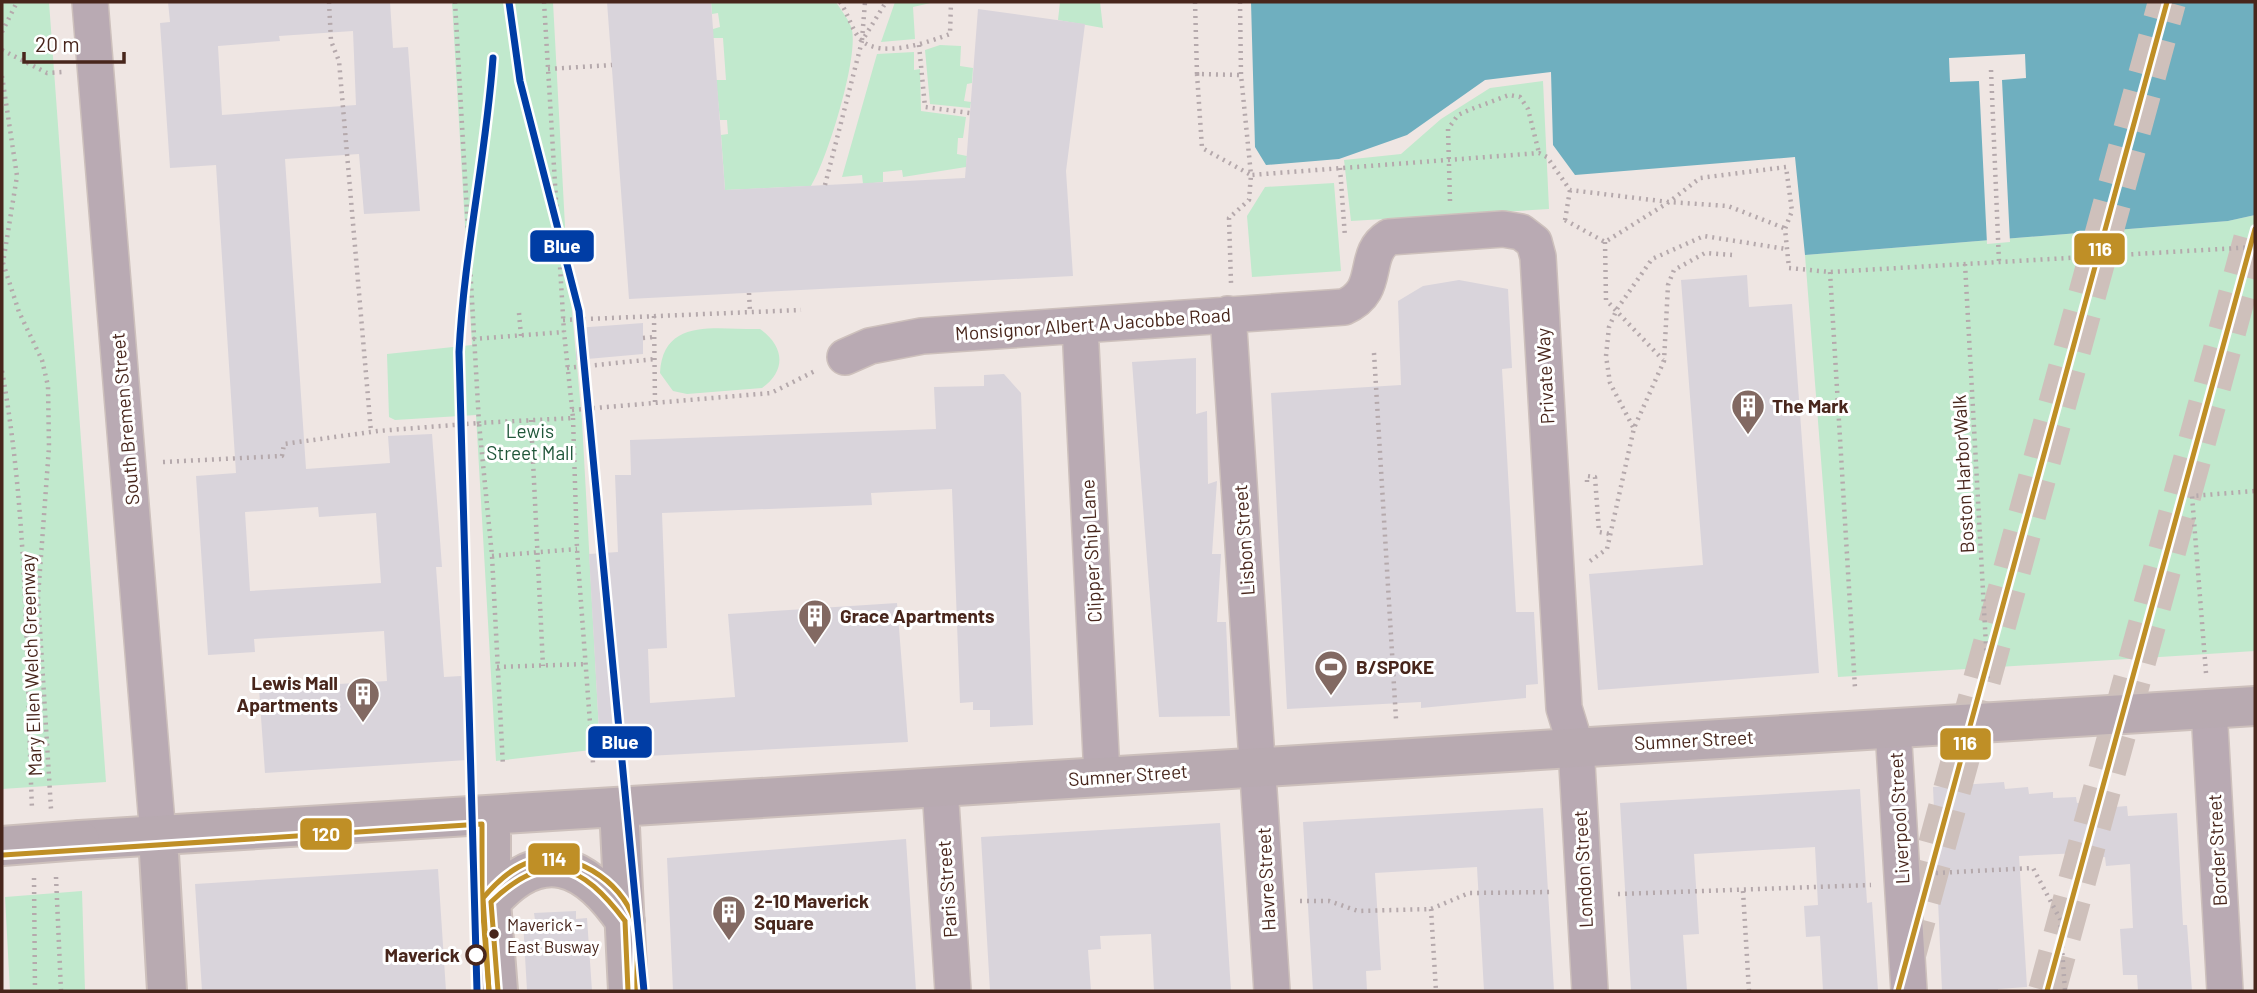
<svg xmlns="http://www.w3.org/2000/svg" width="2257" height="993" font-family="Barlow,sans-serif">
  <style>
    .green { fill: #c1e9cd }
    .water { fill: #6fafbf }
    .pier { fill: #efe6e3 }
    .building { fill: #d9d4db; fill-rule: evenodd }
    .lines { fill: none; stroke-linecap: round; stroke-linejoin: round }
    .highway-tunnel { stroke: #cec0bb; stroke-width: 38; stroke-dasharray: 38 19; stroke-linecap: butt }
    .street-casing { stroke: #cdc0bc; stroke-width: 38 }
    .secondary-casing { stroke: #cdc0bc; stroke-width: 42 }
    .path { stroke: #b5a9ac; stroke-width: 4.5; stroke-dasharray: 2 5; stroke-linecap: butt }
    .street { stroke: #b9aab3; stroke-width: 35 }
    .secondary { stroke: #b8aab1; stroke-width: 38 }
    .secondary-bridge-casing { stroke: #cdc0bc; stroke-width: 42; stroke-linecap: butt }
    .secondary-bridge { stroke: #b8aab1; stroke-width: 38 }
    .bus-1-casing { stroke: #fff; stroke-width: 10 }
    .bus-2-casing { stroke: #fff; stroke-width: 10 }
    .bus-3-casing { stroke: #fff; stroke-width: 10 }
    .bus-1 { stroke: #bf8f26; stroke-width: 5 }
    .bus-2 { stroke: #bf8f26; stroke-width: 5 }
    .bus-3 { stroke: #bf8f26; stroke-width: 5 }
    .metro-1-casing { stroke: #fff; stroke-width: 12 }
    .metro-1 { stroke: #003da5; stroke-width: 7 }
    .bus-dot { fill: #48261c; stroke: #fff; stroke-width: 2.5 }
    .stop-dot { fill: #fff; stroke: #48261c; stroke-width: 3.5 }
    .labels { text-anchor: middle; stroke-width: 6; stroke-linejoin: round; paint-order: stroke }
    .bus-label { font-size: 17px; fill: #48261c; stroke: #fff; text-anchor: start }
    .street-label { font-size: 19px; fill: #48261c; stroke: #fff }
    .poi-label { font-size: 19px; font-weight: bold; fill: #48261c; stroke: #fff; text-anchor: start }
    .park-label { font-size: 19px; fill: #20563a; stroke: #fff }
    .stop-label { font-size: 19px; font-weight: bold; fill: #48261c; stroke: #fff; text-anchor: end }
    .line-badge { stroke: #fff; stroke-width: 2.5 }
    .badge-label { font-size: 19px; text-anchor: middle; font-weight: bold; fill: #fff }
  </style>
  <rect width="100%" height="100%" fill="#efe6e3"/>
  <path class="green" d="M2,2h47l57,780 -104,7z
    M452,2h101l13,243 16,176 18,328 -104,12 -20,-346 -81,5 -6,-3 -2,-63 85,-9z
    M711,2h125c5,8 14,19 16,28 6,30 -25,130 -41,156l-86,4 -4,-55 7,-1 -1,-14h-7l-4,-40h10l-3,-42h-10v-9l7,-2 -2,-14 -6,1z
    M895,2h40l-22,5 2,32 -34,3z
    M1060,2h40l3,26 -45,-8z
    M940,45l21,1 -1,20 13,2 -1,15 -5,1 -3,17 7,1 -1,6 -40,-4 -5,-54z
    M914,52v18l6,-1 1,42 45,6 -3,21h-5l-1,16 10,2 -1,11 -63,10 -1,-7 -19,2v10l-20,2 -1,-9 -20,2 35,-123z
    M1543,81l6,128 -198,12 -7,-61 57,-6 40,-35 49,-31z
    M1334,183l7,88 -89,6 -5,-61 18,-29z
    M2255,215v436l-417,26 -33,-422 423,-34z
    M760,329c24,17 27,41 2,59l-75,6 -14,-3 -13,-18c3,-57 58,-43 100,-44z
    M82,891l3,100h-75l-5,-94z"/>
  <path class="water" d="M1251,2h1004v213l-27,6 -423,34 -10,-98 -220,18 -22,-30 -2,-73 -66,8 -78,55 -68,24 -73,6 -11,-18z"/>
  <path class="pier" d="M2025,54l1,24 -24,2 8,162 -23,2 -8,-163 -29,1 -1,-24z"/>
  <path class="building" d="M168,2h222l3,46 15,-1 12,164 -56,3 -5,-60 -74,5 21,310 84,-6 -2,-27 44,-2 10,133h-6l8,110 17,-1 6,84 -202,13 -6,-84 128,-8 -3,-50 -130,8 1,13 -47,3 -12,-179 40,-3 -20,-308 -46,3 -10,-145 10,-1zM353,31l3,74 -134,10 -4,-69 62,-5 -1,-5zM318,507l1,10 57,-4 5,70 -131,8 -5,-79z
    M607,2h104l14,188 240,-12 13,-169 107,15 -19,147 7,105 -444,23z
    M1747,275l2,32 43,-3 27,369 -221,17 -9,-116 114,-9 -22,-285z
    M1459,280l49,9 4,79 -10,1 14,243h18l4,72 -12,1v13l-105,10v-6l-134,7 -16,-316 130,-8 -3,-84 25,-15z
    M643,323v31l-67,6v-32z
    M1196,358v56l11,-3 1,73 9,-3 -5,73h9l-4,68h9l4,94 -71,1 -27,-355z
    M1004,374l17,19 12,332 -43,2v-17h-17v-8l-13,1 -8,-214 -81,4 1,12 -210,8 5,135 -19,1 2,54 85,-6 -7,-83 169,-11 11,139 -298,16 -6,-3 -4,-6 -11,-195 29,-2 -3,-77h16l-1,-35 306,-11 -2,-42 50,-1v-11z
    M2004,782l1,7 23,-2 1,7 24,-2v6l23,-1 1,6 25,-1v6l25,-2 1,10 49,-3 6,112h4l5,66h-54l-1,-16h-14l-3,-46 13,-1 -3,-64 -24,2 -1,-9 -25,2v-6l-61,3 8,131 -29,2v2h-56l-9,-204z
    M1860,789l7,114 5,-1 6,89h-55l-3,-55 -14,1 -2,-31 14,-1 -3,-58 -121,7 5,80 -16,1 4,56h-56l-11,-188z
    M1543,808l11,183h-70l-7,-124 -102,6 6,97 -15,1 1,20h-54l-10,-169z
    M1220,823l11,168h-77l-3,-57 -51,2 1,13 -13,1 3,41h-101l-9,-154z
    M906,839l10,152h-243l-6,-133z
    M438,869l8,122h-244l-7,-107z
    M576,911v8l11,-1 5,73h-65l-4,-70 12,-1 -1,-7z"/>
  <g class="lines">
    <path class="highway-tunnel" d="M1907,955l260,-953
      M2047,991l208,-762"/>
    <g class="street-casing">
      <path id="street" d="M90,2l68,834
        M1228,314l44,677
        M1080,326l22,450
        M845,357l25,-11 52,-10 422,-29c39,-17 16,-52 45,-70l114,-8 18,3 13,10 4,15 26,451 12,39 14,244
        M2209,709l16,282
        M1893,728l16,263
        M940,787l13,204"/>
    </g>
    <g class="secondary-casing">
      <path id="secondary" d="M619,807l9,184
        M491,815v87l7,89
        M158,836l9,155
        M80,840l2175,-134
        M491,902c51,-58 95,-38 134,19"/>
    </g>
    <path class="path" d="M329,2l2,39 8,20 32,371
      M455,2l24,421 94,-5 -9,-86 -20,-330
      M840,2c8,11 12,29 21,38 20,19 68,2 89,-6l1,-32
      M1195,2l2,72 44,1
      M1240,2l1,73 10,100 288,-22 8,4 23,33 99,12 59,4 56,22
      M2,32l15,-30
      M862,40l3,-38
      M919,45l6,62 45,6
      M2,50l45,23 15,-1
      M548,69l64,-4
      M1991,70l8,192
      M1197,74l5,74 49,27 -2,25 -20,18 2,65
      M2,76l15,100 -14,87 16,49 23,48 6,26 1,61 -11,150 13,212
      M1340,168l5,69
      M825,185l37,-144 24,-39
      M1450,201l-2,-72 10,-14 11,-5 40,-15 11,2 8,12 11,44
      M1565,220l40,22 64,-40 31,-24 86,-11 6,44 -7,18 4,39 41,4 425,-25
      M1565,220l5,-30
      M1605,242l1,58 57,60
      M1965,264l23,418
      M1830,272l25,416
      M749,293l1,19
      M519,313l2,23
      M654,316l1,87
      M563,320l238,-10
      M643,338l11,-1
      M473,339l91,-7
      M1374,353l22,366
      M567,368l88,-9
      M2,371c26,144 24,292 30,438
      M572,410l199,-17 44,-22
      M573,418l4,131 16,214
      M531,420l12,246
      M1633,427l-23,-44 -4,-27 3,-29 8,-18 35,-50 52,-23 82,13
      M163,462l119,-6 2,-12 94,-13 101,-8 13,133 11,210
      M1587,482v-6l8,1 4,55 11,2
      M492,556l85,-7
      M1590,561l17,-12 27,-121 30,-67 4,-76 6,-15 31,-17 27,2
      M497,667l90,-3
      M2206,673l-14,-177 63,-5
      M1936,873l97,-5 27,51 5,72
      M56,877l5,114
      M34,878l1,113
      M1743,891l6,100
      M1618,894l253,-9
      M1300,901h29l29,10 73,-2 38,-16 83,-1
      M1431,909l5,82"/>
    <use href="#street" class="street"/>
    <use href="#secondary" class="secondary"/>
    <g class="secondary-bridge-casing">
      <path id="secondary-bridge" d="M2,846l78,-6"/>
    </g>
    <use href="#secondary-bridge" class="secondary-bridge"/>
    <g class="bus-1-casing">
      <path id="bus-1" d="M491,902c56,-54 91,-38 134,19
        M491,902l7,89
        M625,921l3,70
        M1898,991l269,-989
        M2047,991l208,-762"/>
    </g>
    <g class="bus-2-casing">
      <path id="bus-2" d="M3,855l479,-31v79l7,88"/>
    </g>
    <g class="bus-3-casing">
      <path id="bus-3" d="M489,991l-6,-93c13,-15 28,-30 47,-36 40,-15 92,19 104,58 6,22 2,48 3,71"/>
    </g>
    <use href="#bus-1" class="bus-1"/>
    <use href="#bus-2" class="bus-2"/>
    <use href="#bus-3" class="bus-3"/>
    <g class="metro-1-casing">
      <path id="metro-1" d="M509,2l11,79 59,230 65,680
        M477,991l-18,-639c5,-99 27,-195 34,-294"/>
    </g>
    <use href="#metro-1" class="metro-1"/>
  </g>
  <defs>
    <g id="building-pin" transform="scale(1.75)"><path d="M0 17L-7.5 6A9.5 9.5 0 1 1 7.5 6Z" fill="#826962" stroke="#fff"/><path d="M-4-6H4V6H1V3H-1V6H-4ZM-2.5-4.3h1.7v1.8h-1.7ZM.8-4.3h1.7v1.8H.8ZM-2.5-1h1.7V.8h-1.7ZM.8-1h1.7V.8H.8Z" fill="#fff"/></g>
    <g id="stadium-pin" transform="scale(1.75)"><path d="M0 17L-7.5 6A9.5 9.5 0 1 1 7.5 6Z" fill="#826962" stroke="#fff"/><path d="M0-5a6.5 5 0 1 0 0 10a6.5 5 0 1 0 0-10ZM-3.5-1.8h7v3.6h-7Z" fill="#fff"/></g>
  </defs>
  <g fill-rule="evenodd">
    <use href="#building-pin" x="1748" y="406"/>
    <use href="#building-pin" x="815" y="616"/>
    <use href="#stadium-pin" x="1331" y="667"/>
    <use href="#building-pin" x="363" y="694"/>
    <use href="#building-pin" x="729" y="912"/>
  </g>
  <circle class="bus-dot" cx="494" cy="934" r="6"/>
  <circle class="stop-dot" cx="476" cy="955" r="9"/>
  <g class="labels">
    <g class="bus-label">
      <text x="507" y="931">Maverick -<tspan x="507" dy="22">East Busway</tspan></text>
    </g>
    <g class="street-label">
      <text transform="translate(1093 324) rotate(-4)" y="7">Monsignor Albert A Jacobbe Road</text>
      <text transform="translate(1545 376) rotate(-93)" y="7">Private Way</text>
      <text transform="translate(125 419) rotate(-95)" y="7">South Bremen Street</text>
      <text transform="translate(1963 474) rotate(-93)" y="7">Boston HarborWalk</text>
      <text transform="translate(1244 540) rotate(-94)" y="7">Lisbon Street</text>
      <text transform="translate(1091 551) rotate(-93)" y="7">Clipper Ship Lane</text>
      <text transform="translate(31 665) rotate(-92)" y="7">Mary Ellen Welch Greenway</text>
      <text transform="translate(1694 740) rotate(-3)" y="7">Sumner Street</text>
      <text transform="translate(1128 775) rotate(-4)" y="7">Sumner Street</text>
      <text transform="translate(1899 818) rotate(-93)" y="7">Liverpool Street</text>
      <text transform="translate(2217 850) rotate(-93)" y="7">Border Street</text>
      <text transform="translate(1583 869) rotate(-93)" y="7">London Street</text>
      <text transform="translate(1266 879) rotate(-93)" y="7">Havre Street</text>
      <text transform="translate(947 889) rotate(-94)" y="7">Paris Street</text>
    </g>
    <g class="poi-label">
      <text x="1772" y="413">The Mark</text>
      <text x="840" y="623">Grace Apartments</text>
      <text x="1356" y="674">B/SPOKE</text>
      <text x="338" y="690" text-anchor="end">Lewis Mall<tspan x="338" dy="22">Apartments</tspan></text>
      <text x="754" y="908">2-10 Maverick<tspan x="754" dy="22">Square</tspan></text>
    </g>
    <g class="park-label">
      <text x="530" y="438">Lewis<tspan x="530" dy="22">Street Mall</tspan></text>
    </g>
    <g class="stop-label">
      <text x="460" y="962">Maverick</text>
    </g>
  </g>
  <g class="line-badge">
    <rect x="529" y="229" width="66" height="34" rx="7" fill="#003da5"/>
    <rect x="2073" y="232" width="53" height="34" rx="7" fill="#bf8f26"/>
    <rect x="587" y="725" width="66" height="34" rx="7" fill="#003da5"/>
    <rect x="1939" y="727" width="53" height="34" rx="7" fill="#bf8f26"/>
    <rect x="299" y="817" width="54" height="34" rx="7" fill="#bf8f26"/>
    <rect x="527" y="842" width="54" height="34" rx="7" fill="#bf8f26"/>
  </g>
  <g class="badge-label">
    <text x="562" y="253">Blue</text>
    <text x="2100" y="256">116</text>
    <text x="620" y="749">Blue</text>
    <text x="1965" y="750">116</text>
    <text x="326" y="841">120</text>
    <text x="554" y="866">114</text>
  </g>
  <rect width="2257" height="993" fill="none" stroke="#48261c" stroke-width="7"/>
  <path d="M24 52v10h100v-10" fill="none" stroke="#48261c" stroke-width="3.5"/>
  <text x="35" y="52" font-size="21" fill="#48261c" stroke="#ffffff" stroke-width="5" paint-order="stroke">20 m</text>
</svg>
